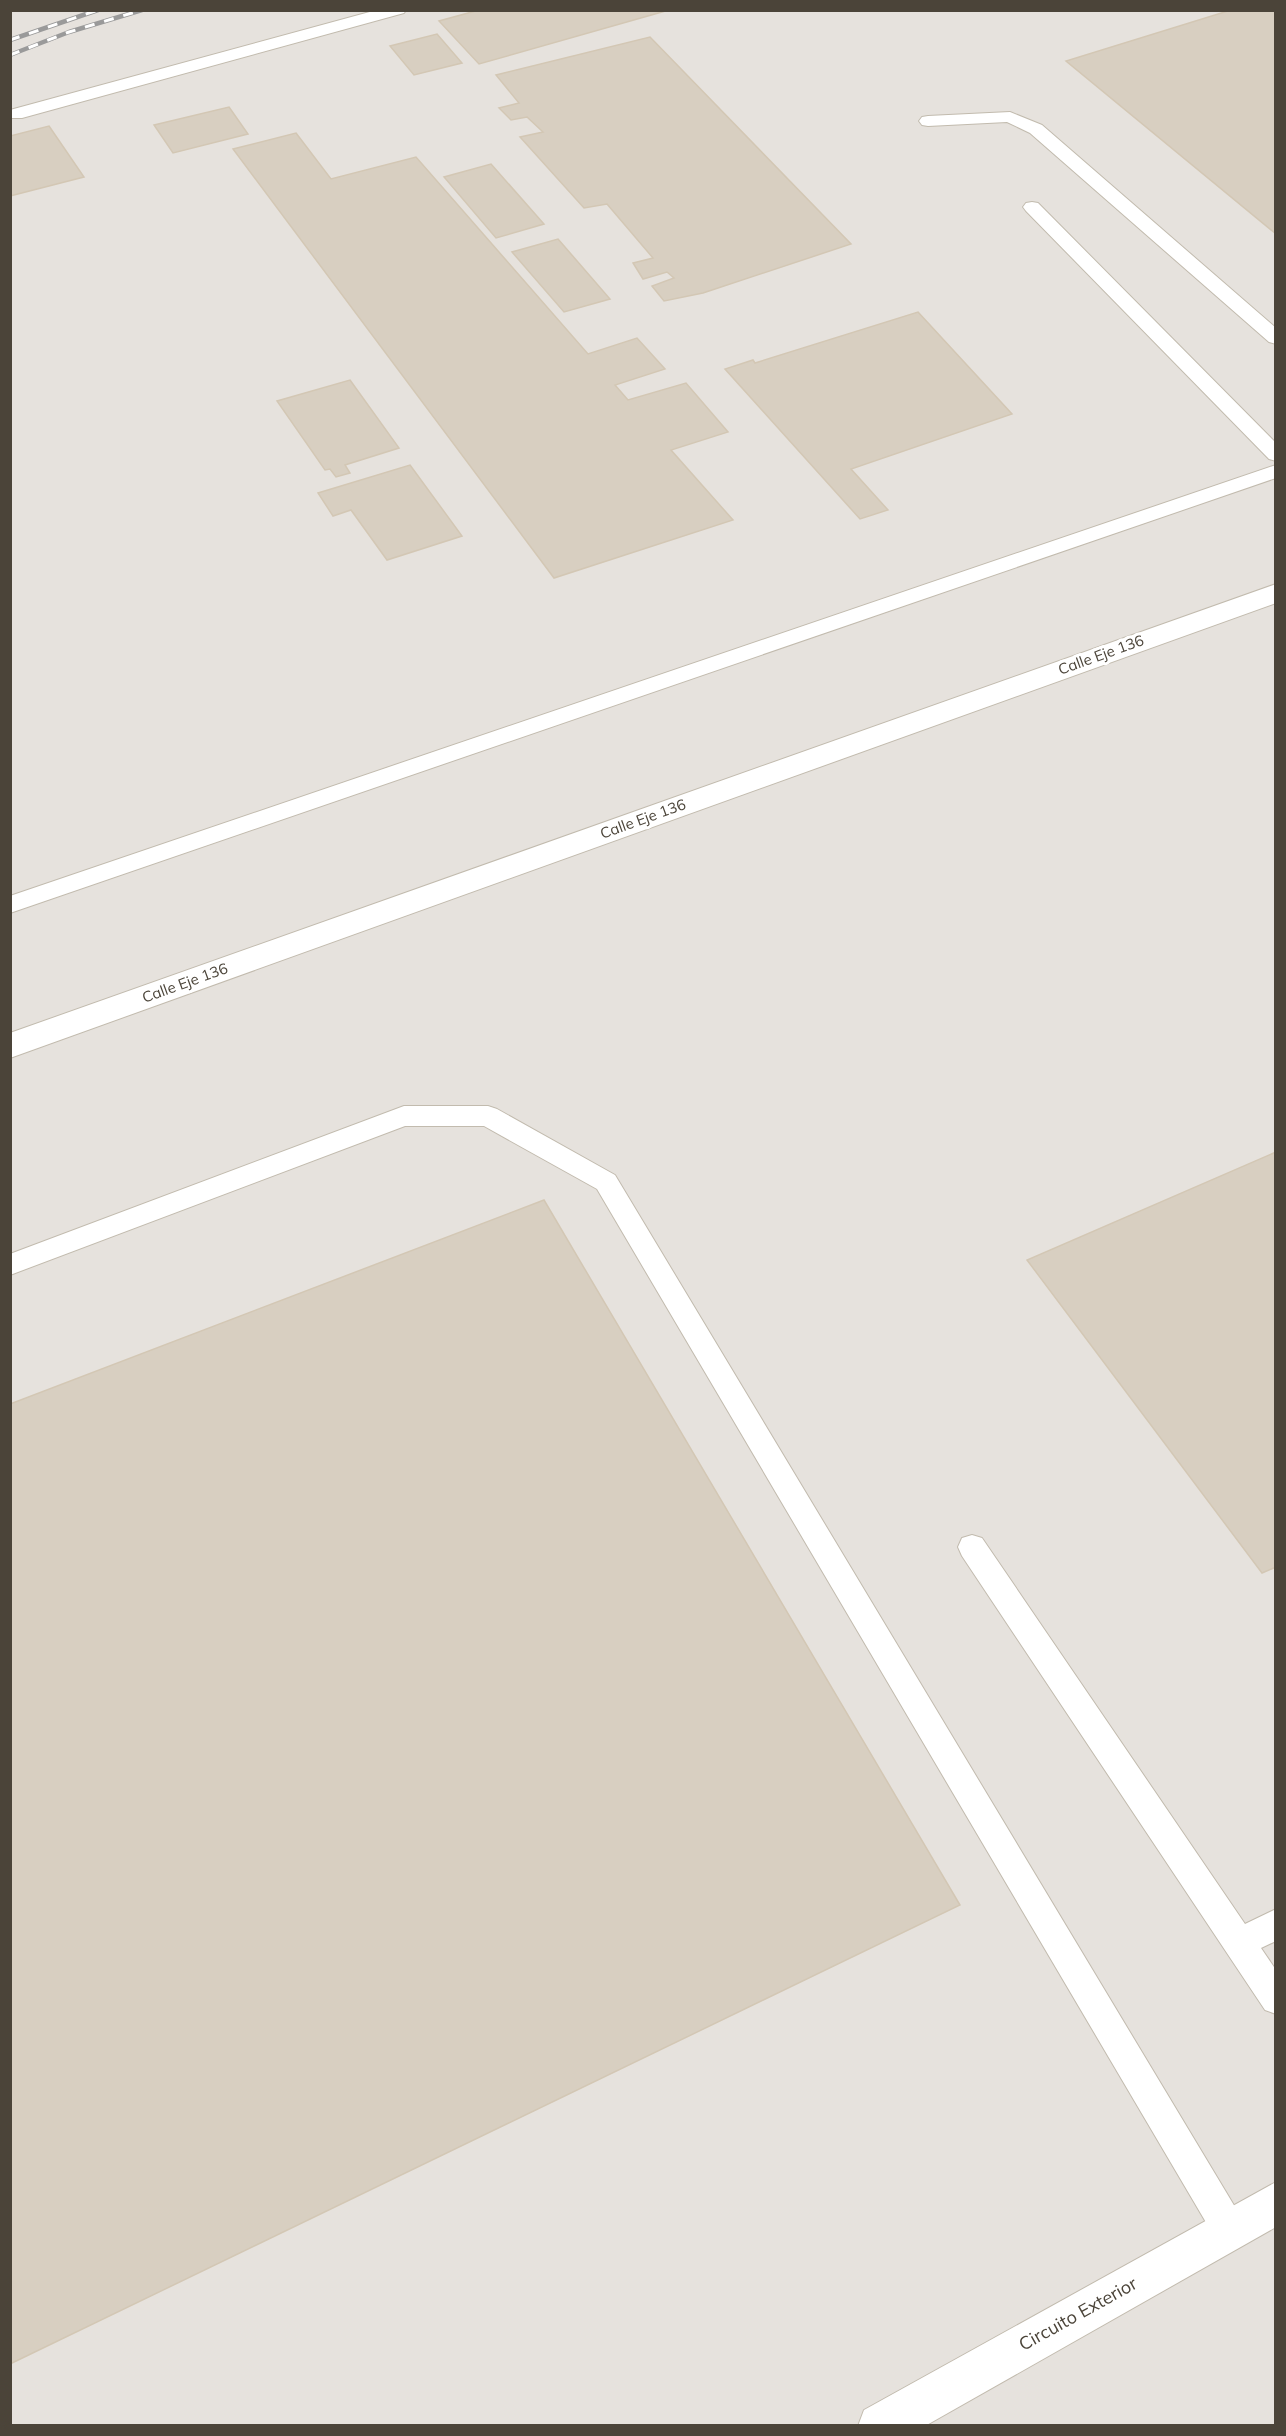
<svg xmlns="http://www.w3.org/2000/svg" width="1286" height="2436" font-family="Mulish,sans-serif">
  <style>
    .industrial { fill: #e6e2dd }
    .building { fill: #d8cfc1; stroke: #d3c7b4; stroke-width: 1.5 }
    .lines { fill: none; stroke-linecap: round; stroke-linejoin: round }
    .lane-casing { stroke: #c2bbae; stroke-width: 2 }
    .street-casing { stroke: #c2bbae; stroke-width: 2 }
    .lane { fill: #fff; fill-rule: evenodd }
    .street { fill: #fff; fill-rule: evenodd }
    .rail-casing { stroke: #9a9a9a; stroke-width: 4.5 }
    .rail { stroke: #fff; stroke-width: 3; stroke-dasharray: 10; stroke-linecap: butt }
    .labels { text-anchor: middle; stroke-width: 6; stroke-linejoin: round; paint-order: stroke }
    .street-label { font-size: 15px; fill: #4b4439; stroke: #fff }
    .near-street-label { font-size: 18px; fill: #4b4439; stroke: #fff }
  </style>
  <rect width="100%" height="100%" fill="#f6f3ec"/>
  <path class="industrial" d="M11,11h1264v2414l-1264,1z"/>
  <path class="building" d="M479,10h190l-190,54 -40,-43z
    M1231,10h45v224l-210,-173z
    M437,34l25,29 -48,12 -24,-29z
    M650,37l201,207 -148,49 -39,8 -12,-15 22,-8 -7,-6 -24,7 -10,-16 20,-5 -46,-54 -23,4 -64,-71 23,-5 -16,-15 -16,3 -12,-12 20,-5 -23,-28z
    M229,107l19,27 -75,19 -19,-28z
    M49,126l35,51 -74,19v-60z
    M296,133l35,46 85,-22 172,197 49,-16 28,31 -50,16 13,15 58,-17 42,49 -57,18 62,70 -179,58 -321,-429z
    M491,164l53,60 -48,14 -52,-61z
    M558,239l52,60 -46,13 -52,-60z
    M918,312l94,102 -161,55 37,41 -28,9 -135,-150 28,-9 2,3z
    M350,380l49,68 -54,17 5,8 -14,4 -6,-8 -5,1 -48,-69z
    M410,465l52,71 -75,24 -36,-50 -18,6 -15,-23z
    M1276,1152v415l-14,6 -235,-313z
    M544,1200l416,705 -950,459v-960z"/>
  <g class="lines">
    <g class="lane-casing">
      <path id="lane" d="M377,10h29l-2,3 -382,105h-12v-8z
        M1010,112l32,13 234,203v16l-7,-2 -239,-209 -23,-11 -79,4 -6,-1 -3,-4 3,-4 6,-1z
        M1032,202l6,1 238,240v18l-7,-2 -243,-248 -3,-4 3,-4z
        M1276,465v13l-1266,435v-17z
        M404,1106h84l9,3 118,66 626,1042 5,12 -5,12 -12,5 -12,-5 -620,-1052 -113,-63h-79l-395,149v-21z
        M972,1535l10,3 263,386 31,-15v32l-15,7 15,22v44l-11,-4 -303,-454 -4,-9 4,-9z"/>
    </g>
    <g class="street-casing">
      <path id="street" d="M1276,584v19l-1266,455v-25z
        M1276,2182v45l-351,199h-67l6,-16z"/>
    </g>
    <use href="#lane" class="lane"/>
    <use href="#street" class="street"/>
    <g class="rail-casing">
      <path id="rail" d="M10,40l88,-30
        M10,55l59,-23 73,-22"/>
    </g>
    <use href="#rail" class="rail"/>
  </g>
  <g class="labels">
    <g class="street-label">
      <text transform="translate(1101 655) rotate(-20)" y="5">Calle Eje 136</text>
      <text transform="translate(643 819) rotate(-20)" y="5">Calle Eje 136</text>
      <text transform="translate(185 983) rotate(-20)" y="5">Calle Eje 136</text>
    </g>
    <g class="near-street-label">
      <text transform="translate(1078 2314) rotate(-29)" y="6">Circuito Exterior</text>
    </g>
  </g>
  <rect width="1286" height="2436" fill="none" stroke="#4b4439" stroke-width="24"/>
</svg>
